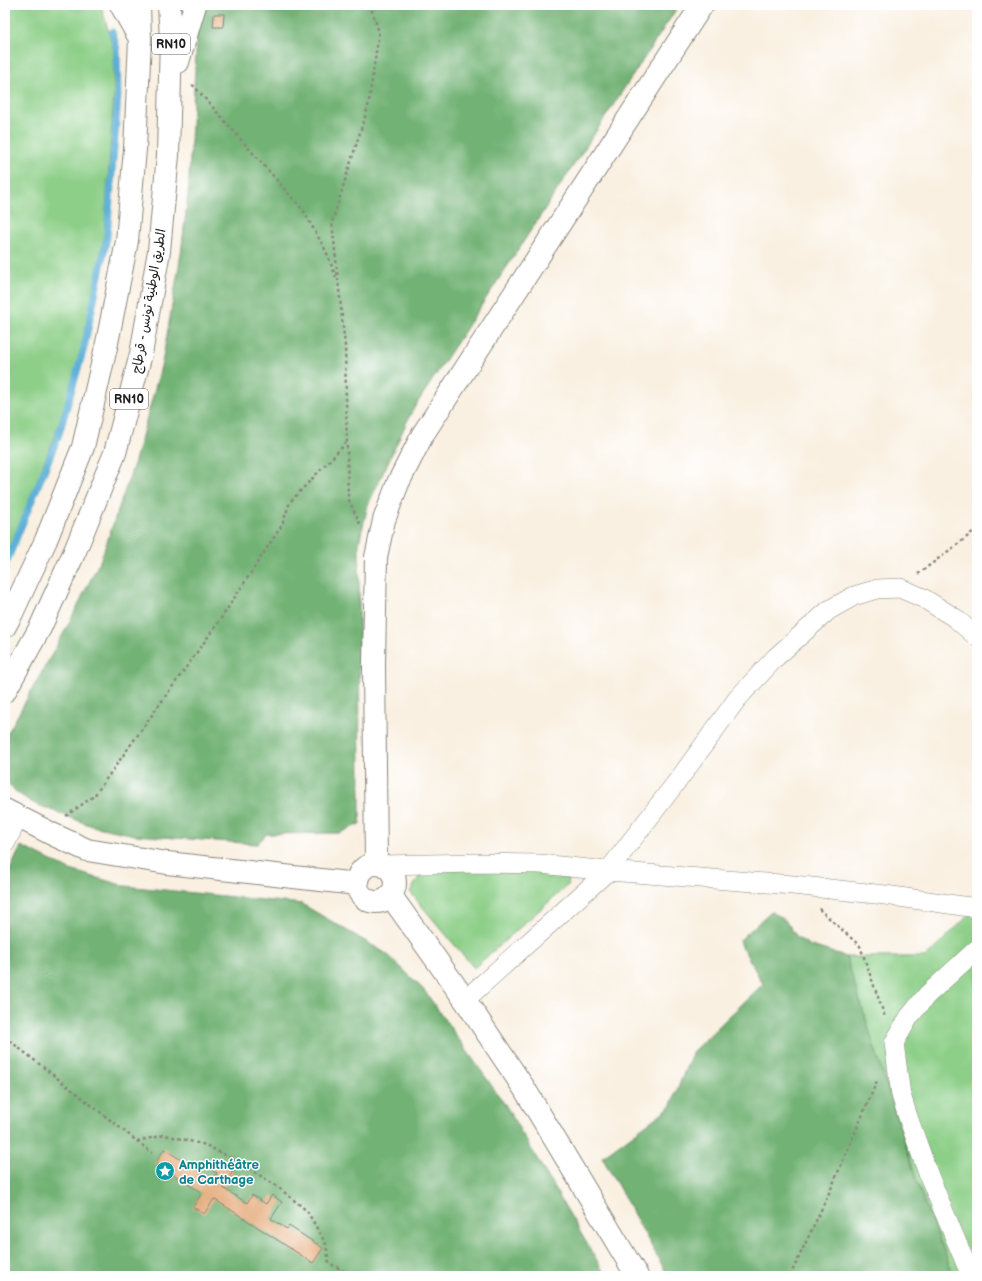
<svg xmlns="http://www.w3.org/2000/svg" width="982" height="1281" font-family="'Balsamiq Sans','Playpen Sans Arabic',sans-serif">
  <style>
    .green { fill: #8dcf88; stroke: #547652 }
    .forest { fill: #72b274; stroke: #476748 }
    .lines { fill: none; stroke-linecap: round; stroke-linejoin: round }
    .stream { stroke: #5cafd7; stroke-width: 7 }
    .building { fill: #e5aa79 }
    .street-casing { stroke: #8a867e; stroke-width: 20 }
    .secondary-casing { stroke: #8a867e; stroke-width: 24 }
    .highway-casing { stroke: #8a867e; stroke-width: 24 }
    .path { stroke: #8a867e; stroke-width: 2.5; stroke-dasharray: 3 3; stroke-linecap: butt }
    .street { stroke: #fff; stroke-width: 19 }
    .secondary { stroke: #fff; stroke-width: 22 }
    .highway { stroke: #fff; stroke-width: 22 }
    .labels { text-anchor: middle; stroke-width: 3; stroke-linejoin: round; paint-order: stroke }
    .shield { fill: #fff; stroke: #606060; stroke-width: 1 }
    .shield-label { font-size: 12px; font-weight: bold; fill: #1c1c1c }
    .street-label { font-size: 13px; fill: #1c1c1c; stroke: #fff }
    .culture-label { font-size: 13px; font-weight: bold; fill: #0d838f; stroke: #fff; text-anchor: start }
  </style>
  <rect width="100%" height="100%" fill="#fff"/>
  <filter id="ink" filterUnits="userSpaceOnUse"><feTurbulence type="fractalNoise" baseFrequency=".025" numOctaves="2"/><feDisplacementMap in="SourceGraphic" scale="8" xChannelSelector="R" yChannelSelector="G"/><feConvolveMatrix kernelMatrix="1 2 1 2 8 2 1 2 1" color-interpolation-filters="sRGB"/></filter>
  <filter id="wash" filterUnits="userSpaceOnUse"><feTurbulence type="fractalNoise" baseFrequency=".012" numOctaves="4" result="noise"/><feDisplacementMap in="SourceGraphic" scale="16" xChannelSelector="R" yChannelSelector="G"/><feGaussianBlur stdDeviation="0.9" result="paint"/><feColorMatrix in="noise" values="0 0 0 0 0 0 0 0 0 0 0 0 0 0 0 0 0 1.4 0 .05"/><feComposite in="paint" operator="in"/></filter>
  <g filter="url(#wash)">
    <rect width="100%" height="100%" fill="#f9f0e1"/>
    <path class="green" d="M5,5h96l13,46v44l-10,142 -22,111 -13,44 -14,43 -50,127z
      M441,868l123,1 5,15 -95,84 -64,-76 11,-18z
      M977,907v369h-23l-33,-82 -75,-237h80z"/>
    <path class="forest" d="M207,5h472l-267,406 -44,94 -9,38 1,281 -21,9 -72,1 -10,10 -122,-9 -43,-9 -59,-23 -17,-11 -11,-12v-42l62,-111 34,-68 34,-98 27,-98 19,-109 7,-59 9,-161 8,-26z
      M21,846l49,24 55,16 177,18 85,50 37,36 82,116 100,170h-601v-395z
      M771,911l15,10 11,16 12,8 37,12 75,237 33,82h-286l-66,-119 68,-50 23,-56 70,-67 -24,-43z"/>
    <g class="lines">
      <path class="stream" d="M5,566l53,-129 26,-89 23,-111 11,-141 -1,-47 -5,-17"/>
    </g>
    <g id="blocks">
      <path class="building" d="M214,14h10l-1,13h-10z
        M164,1149l49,31 4,-7 -6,-3 6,-10 16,11 -10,17 24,15 5,-8 14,9 6,-9 10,7 -11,17 16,10 2,-3 34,22 -10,15 -99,-64 -10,15 -11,-7 9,-14 -46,-30z"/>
    </g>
  </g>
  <g filter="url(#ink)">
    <use href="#blocks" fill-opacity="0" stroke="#8a867e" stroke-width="1"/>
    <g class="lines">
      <g class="street-casing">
        <path id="street" d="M5,844l13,-26
          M382,865l93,-2 65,1 68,7 185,14 92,10 92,13
          M465,1000l143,-129 74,-96 55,-76 39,-42 53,-47 25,-14 23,-7 23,-1 23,10 32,20 22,19
          M971,1276l-42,-100 -21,-59 -7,-22 -7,-52 15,-26 18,-22 50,-46"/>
      </g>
      <g class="secondary-casing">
        <path id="secondary" d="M5,810l49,25 33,15 80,13 190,21
          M357 883a19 19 0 1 1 38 0a19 19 0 1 1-38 0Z
          M376,864l-2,-200 2,-107 8,-37 14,-37 25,-49 279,-429
          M391,896l74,104 59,88 113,188"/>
      </g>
      <g class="highway-casing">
        <path id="highway" d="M121,5l18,32
          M178,62l17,-57
          M5,626l7,-13 34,-73 37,-93 24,-104 20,-102 8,-92 5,-110 -1,-34
          M5,691l35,-63 35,-77 40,-98 26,-99 18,-103 9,-96 3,-117 -2,-33"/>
      </g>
      <path class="path" d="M192,85l2,1 109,124 23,41 10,26
        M360,524l-12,-26 -3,-152 -13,-124 36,-115 11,-75 -9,-27
        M918,574l49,-37 10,-9
        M66,816l28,-20 126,-176 62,-95 8,-23 56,-59
        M819,909l41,37 25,71
        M5,1037l147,116
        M137,1141l28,-6 41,10 36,19 36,23 29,24 19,33 3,19 24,13
        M790,1276l40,-85 47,-110"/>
      <use href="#street" class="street"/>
      <use href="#secondary" class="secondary"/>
      <use href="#highway" class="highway"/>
    </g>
  </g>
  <defs>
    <g id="sight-disc" transform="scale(1)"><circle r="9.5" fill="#0f9aa8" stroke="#fff"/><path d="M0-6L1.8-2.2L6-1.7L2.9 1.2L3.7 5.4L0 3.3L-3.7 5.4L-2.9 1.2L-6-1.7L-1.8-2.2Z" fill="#fff"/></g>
  </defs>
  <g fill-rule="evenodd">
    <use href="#sight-disc" x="165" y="1171"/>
  </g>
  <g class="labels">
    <g class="shield">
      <rect x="152" y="34" width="38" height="20" rx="3"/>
      <rect x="110" y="389" width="38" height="20" rx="3"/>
    </g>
    <g class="shield-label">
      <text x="171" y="48">RN10</text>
      <text x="129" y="403">RN10</text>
    </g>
    <g class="street-label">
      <text transform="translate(148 301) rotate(-80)" y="5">الطريق الوطنية تونس - قرطاج</text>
    </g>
    <g class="culture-label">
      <text x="179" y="1169">Amphithéâtre<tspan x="179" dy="15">de Carthage</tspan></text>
    </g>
  </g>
  <rect width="982" height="1281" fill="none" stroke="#fff" stroke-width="20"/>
</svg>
